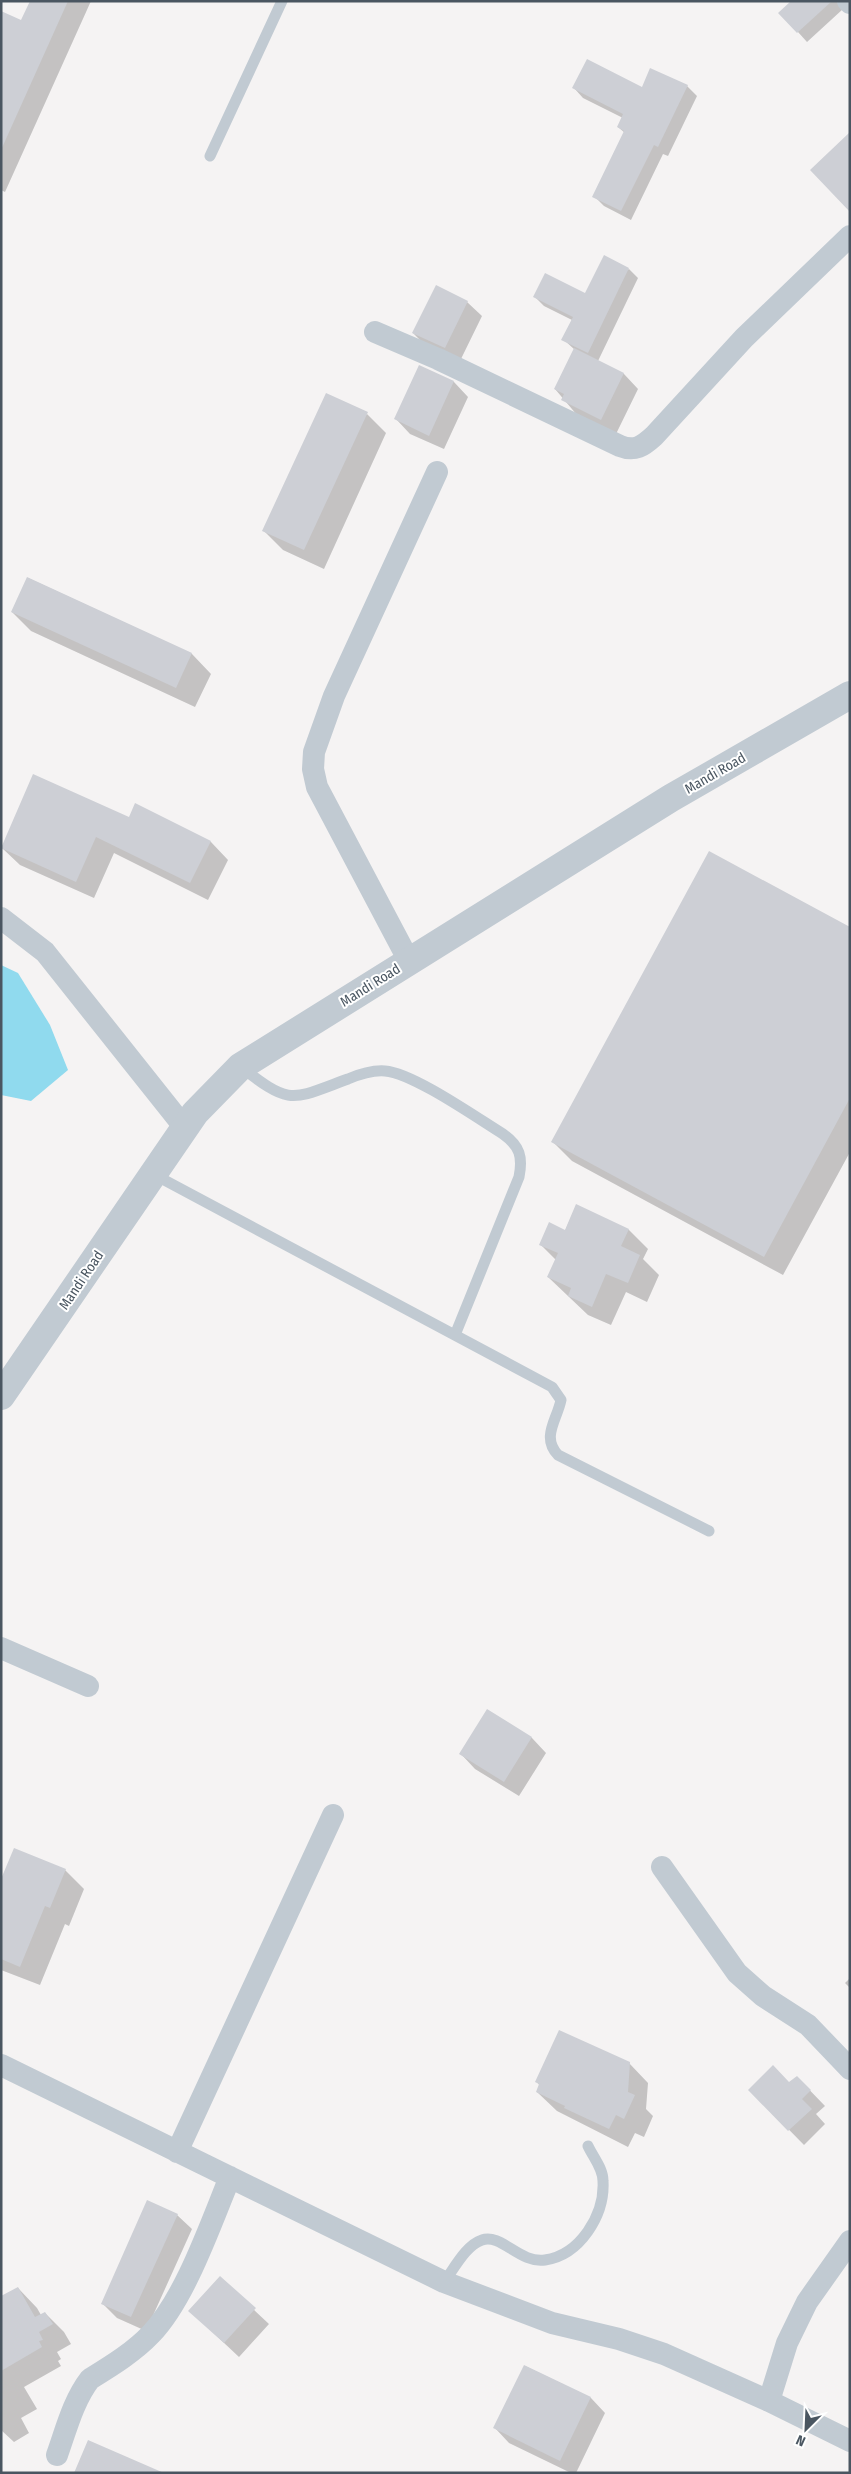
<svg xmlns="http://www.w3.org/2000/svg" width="851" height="2474" font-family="'Fira Sans Condensed',sans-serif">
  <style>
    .water { fill: #90daee }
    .shadow { fill: #0003 }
    .building { fill: #cdcfd5 }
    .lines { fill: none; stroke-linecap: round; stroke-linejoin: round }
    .service { stroke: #c1cad2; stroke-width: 11 }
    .minor { stroke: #c1cad2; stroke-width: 22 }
    .tertiary { stroke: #c1cad2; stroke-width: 28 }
    .labels { text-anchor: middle; stroke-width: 4; stroke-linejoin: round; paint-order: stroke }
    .street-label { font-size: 14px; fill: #4a5661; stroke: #fff }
  </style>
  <rect width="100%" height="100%" fill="#f5f3f3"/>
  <path class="water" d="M1,965l17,8 32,52 18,45 -37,31 -30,-6z"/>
  <path class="shadow" d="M32,1h59l-86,191 -4,-2v-178l21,10z
    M793,1h43l7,8 -36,33 -9,-10z
    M687,86l10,10 -29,60 -5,-2 -32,66 -27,-14 -10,-10 31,-63 -7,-6 5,-9 -40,-20 -9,-10 68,1z
    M629,269l9,9 -40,83 26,13 14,15 -22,45 -39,-19 -22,-26 20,-39 -12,-11 9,-19 -28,-14 -9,-9 51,-2z
    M467,302l15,14 -22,45 -32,-13 -15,-15z
    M420,367l34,15 14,15 -24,52 -34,-15 -14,-15z
    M367,414l19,19 -62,136 -41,-19 -19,-19z
    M28,578l164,76 19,20 -16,33 -164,-76 -19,-19z
    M136,805l75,37 17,18 -20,40 -94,-47 -20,45 -74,-33 -18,-17 127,-29z
    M850,928v224l-67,123 -211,-114 -19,-19z
    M576,1206l53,24 19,19 -5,10 16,16 -12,27 -21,-10 -15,33 -23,-10 -40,-38 8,-17 -15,-15 24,-14z
    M487,1711l45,27 14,15 -27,43 -44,-27 -14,-15z
    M65,1870l19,19 -15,37 -4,-2 -25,61 -39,-15v-88z
    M850,1978v10l-5,-5z
    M629,2063l19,20 -2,26 7,7 -9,21 -9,-4 -7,14 -71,-36 -20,-19 3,-6 -3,-4z
    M797,2077l28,29 -9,8 9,10 -21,21 -54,-55 40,-6z
    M177,2215l15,14 -46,102 -29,-13 -14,-14z
    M220,2278l49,46 -30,33 -49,-46z
    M18,2288l19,20 4,7 4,-2 19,19 7,12 -14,8 4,7 -3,2 3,5 -37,21 13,22 -16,9 8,15 -15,9 -13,-12v-132z
    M525,2366l66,32 14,15 -29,60h-5l-62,-30 -14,-15z"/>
  <path class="building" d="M30,1h38l-67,149v-139l20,9z
    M791,1h41l-35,32 -19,-20z
    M587,59l55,28 8,-19 38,17 -30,62 -4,-2 -33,66 -29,-14 32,-66 -7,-4 6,-13 -51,-26z
    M850,132v80l-40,-42z
    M604,255l25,13 -41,85 -27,-13 12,-23 -40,-20 12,-24 40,20z
    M436,285l32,16 -23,47 -33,-15z
    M574,348l50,25 -23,47 -40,-20 3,-6 -10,-5z
    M419,365l35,16 -25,55 -35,-17z
    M326,393l42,19 -64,138 -42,-19z
    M27,577l165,76 -16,35 -165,-76z
    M33,774l96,43 6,-14 76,38 -21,42 -94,-46 -20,45 -75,-34z
    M709,851l141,76v171l-86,159 -213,-115z
    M576,1204l53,25 -8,17 19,9 -12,28 -22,-9 -14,33 -24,-11 3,-8 -24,-11 11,-24 -19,-8 10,-23 16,8z
    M487,1709l45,28 -28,45 -45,-28z
    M14,1848l52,21 -16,39 -5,-2 -25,61 -19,-8v-80z
    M559,2030l71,32 -2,30 7,3 -11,24 -8,-4 -7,14 -45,-21 1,-2 -29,-14 3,-8 -4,-2z
    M773,2065l16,17 8,-6 14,14 -9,9 10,10 -24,22 -40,-41z
    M147,2200l31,14 -47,103 -30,-13z
    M220,2276l36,32 -32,35 -36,-32z
    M18,2287l17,30 10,-5 8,12 -14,8 4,8 -4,1 3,6 -41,24v-75z
    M524,2365l67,32 -31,64 -67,-33z
    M88,2440l76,33h-90z"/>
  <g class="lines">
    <path class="service" d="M210,156l72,-155
      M241,1067c50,39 50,33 107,12 12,-5 25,-9 37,-8 28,2 92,47 118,63 17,12 20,23 16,43l-64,158
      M153,1174l399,213 9,13c-4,20 -20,37 -3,55l151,76
      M444,2282c10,-13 22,-37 38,-42 19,-7 38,24 63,20 35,-5 60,-45 58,-79 0,-13 -10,-24 -15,-35"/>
    <path class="minor" d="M848,1l2,2
      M375,332l63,27 182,87c15,6 23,0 34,-10l90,-98 106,-102
      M1,918l44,34 140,176
      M409,961l-92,-174 -4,-18 1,-17 20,-56 103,-224
      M1,1648l87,38
      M662,1867l75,106 26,23 45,29 42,44
      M1,2065l443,217 108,41 67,16 45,15 105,47 81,40
      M177,2152l156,-337
      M769,2401l18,-58 20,-41 43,-61
      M57,2455c9,-25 16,-54 33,-76 21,-13 44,-27 61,-45 34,-35 60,-111 79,-157"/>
    <path class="tertiary" d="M1,1396l194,-283 45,-46 431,-269 179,-103"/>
  </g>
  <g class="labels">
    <g class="street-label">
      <text transform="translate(715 773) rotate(-30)" y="5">Mandi Road</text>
      <text transform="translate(370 985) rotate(-32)" y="5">Mandi Road</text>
      <text transform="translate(81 1280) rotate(-56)" y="5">Mandi Road</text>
    </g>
  </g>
  <rect width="851" height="2474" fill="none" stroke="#4a5661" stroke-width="5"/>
  <g transform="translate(806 2429) rotate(204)" stroke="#ffffff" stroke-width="4" paint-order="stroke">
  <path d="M0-4L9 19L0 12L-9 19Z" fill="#4a5661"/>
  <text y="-8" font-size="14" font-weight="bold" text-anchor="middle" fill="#4a5661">N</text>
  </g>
</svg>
